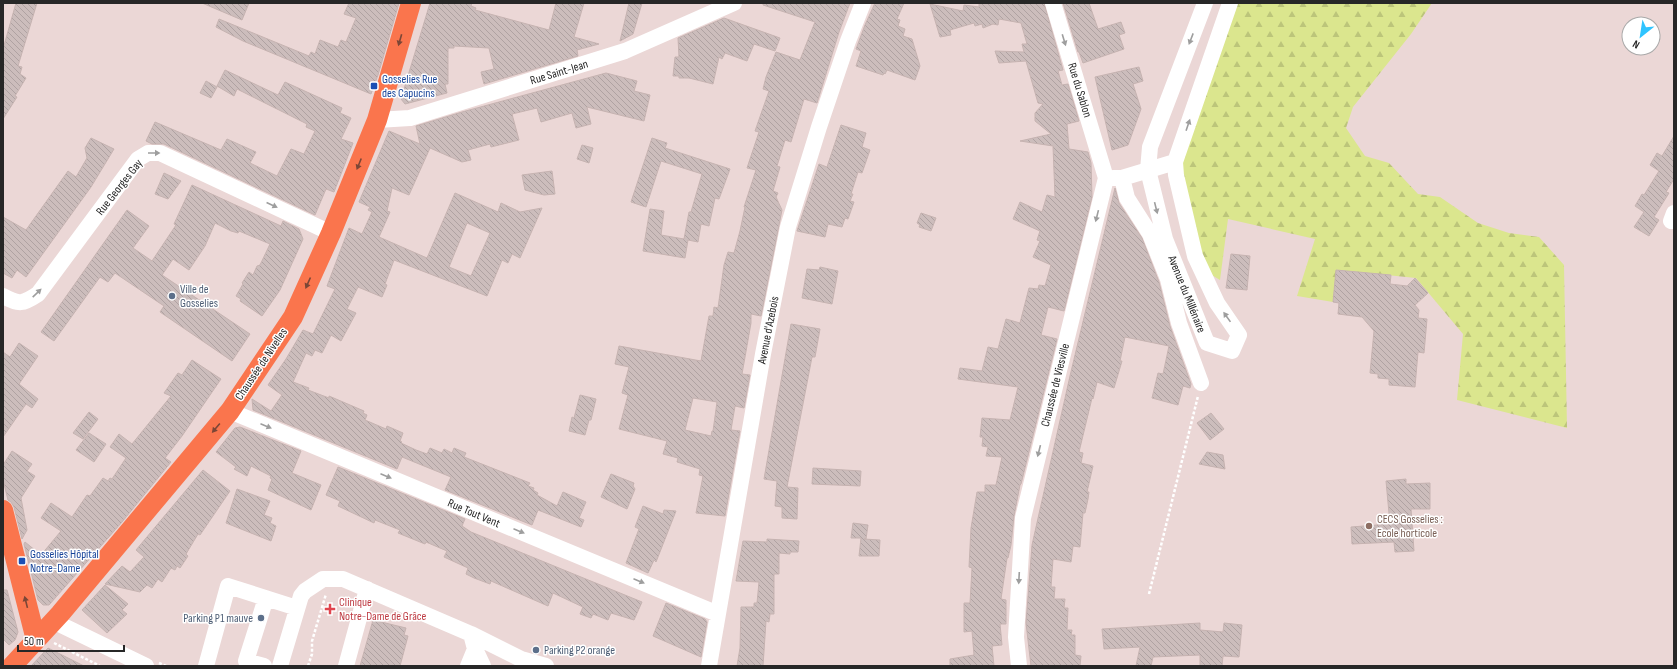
<svg xmlns="http://www.w3.org/2000/svg" width="1677" height="669" font-family="'Sofia Sans Condensed',sans-serif">
  <style>
    .forest { fill: url(#forest-firs) }
    .building { fill: url(#building-back-hatch); stroke: #c6b3b1; fill-rule: evenodd }
    .lines { fill: none; stroke-linecap: round; stroke-linejoin: round }
    .path { stroke: #fff; stroke-width: 2.5; stroke-dasharray: 3 2; stroke-linecap: butt }
    .minor { stroke: #fff; stroke-width: 16 }
    .major { stroke: #fa754d; stroke-width: 20 }
    .oneway { fill: #9e9e9e }
    .oneway2 { fill: #7b4636 }
    .transit-dot { fill: #1a4fb4; stroke: #fff; stroke-width: 1.5 }
    .service-dot { fill: #5c6f8a; stroke: #fff; stroke-width: 1.5 }
    .education-dot { fill: #8d6e63; stroke: #fff; stroke-width: 1.5 }
    .health-dot { fill: #e0444e; stroke: #fff; stroke-width: 1.5 }
    .labels { text-anchor: middle; stroke-width: 3; stroke-linejoin: round; paint-order: stroke }
    .street-label { font-size: 12px; fill: #272727; stroke: #fff }
    .transit-label { font-size: 12px; fill: #164399; stroke: #fff; text-anchor: start }
    .service-label { font-size: 12px; fill: #4e5e75; stroke: #fff; text-anchor: start }
    .education-label { font-size: 12px; fill: #785e54; stroke: #fff; text-anchor: start }
    .health-label { font-size: 12px; fill: #be3a42; stroke: #fff; text-anchor: start }
  </style>
  <defs>
    <pattern id="forest-firs" width="22" height="20" patternUnits="userSpaceOnUse"><rect width="22" height="20" fill="#dbe68e"/><path d="M5 1l3.5 6h-7zM16 11l3.5 6h-7z" fill="#bcc57a"/></pattern>
    <pattern id="building-back-hatch" width="6" height="6" patternUnits="userSpaceOnUse"><rect width="6" height="6" fill="#ccbdbc"/><path d="M-1 5l2 2M0 0l6 6M5-1l2 2" fill="none" stroke="#afa2a2"/></pattern>
  </defs>
  <rect width="100%" height="100%" fill="#ebd7d6"/>
  <path class="forest" d="M1237,3h195l-21,31 -58,73 -7,21 19,28 24,7 29,31 22,3 38,26 31,10 30,4 25,28 3,163 -110,-28 6,-66 -47,-56 -79,-8 -4,32 -36,-6 18,-57 -87,-20 -8,61 -20,-12 -22,-115z"/>
  <path class="building" d="M16,3h21l-19,63 4,1 -2,7 6,4 -11,18 2,1 -14,22v-70z
    M202,3h47l-7,17z
    M349,3h50l-21,72 -7,19 -128,-53 -27,-14 3,-8 90,37 2,-4 4,2 5,-14 18,7 3,-7 5,2 10,-24 -12,-4z
    M430,3h42l-1,3 5,2 -1,2 74,20 7,-27h28l-10,34 25,7 -22,6 1,6 -94,28 -3,-12 13,-3 -5,-21 -35,-2v2h-6v36h-3l2,9 -42,11 -4,-5z
    M629,3h13l-9,31 -13,7z
    M763,3h87l-11,29 -22,71 -13,-4 -13,43 -6,-2 -8,26 3,1 -7,24 5,2 -2,4 6,13 -21,106 -10,-2v9l-9,51 8,1 -6,33 -9,-2 -4,24 9,1 -15,85 -29,-3 7,-37 -4,-1 1,-6 -23,-7 1,-4 -15,-4 4,-13 -48,-12 9,-34 -6,-2 7,-26 -14,-3 4,-18 82,15 8,-45h4l1,-9 4,1 6,-43 4,-13 6,1 6,-22 5,-24h-1l12,-37 -9,-2 12,-36 -4,-1 14,-40 -6,-2 3,-12 10,-25 24,8 15,-38 -52,-17zM693,398l24,4 -4,29h-1l-1,5 -26,-6z
    M875,3h29l-7,16 3,1 -2,6 7,3 -2,7 9,3 8,27 -5,14 -28,-10 -2,4 -1,-1 -1,2 -27,-9 5,-15 -5,-2 9,-24z
    M979,3h65l19,67 -5,1 4,14 6,-1 11,37 -12,3 2,25 19,3 3,11 1,34 -28,114 -16,-4 -7,28 16,4 -36,145 -1,1 -6,31 -3,29 -3,13h-1l-6,41 5,1v24h-6l2,21 -10,1 2,20h-44v-7l24,-4 -2,-24 -8,1v-29h6l2,-35 -3,-1 2,-39 6,-36h8v-7h11l6,-28 -16,-1 2,-9 -6,-1 1,-9h-3l2,-19 28,2 8,-33 -60,-8 2,-11 22,3 6,-24 10,2 8,-30 14,4 9,-35 9,1 1,-4 6,1 6,-21 -18,-8 7,-16 -3,-1 3,-9 -27,-12 7,-17 22,10 5,-17 8,2 -2,-51 -33,-5 31,-7 -16,-13v-8l8,-9 -5,-1 -12,-42 -27,2 -4,-12 29,1 -2,-8h5l-6,-21 -22,-4 -1,6 -5,-1 -10,4 -1,-4 -7,2 -1,-3 -24,7 1,5 -11,2 -10,-33 33,7 1,-6 15,2z
    M1063,3h26l9,26 23,-7 4,11 -6,2 5,14 -41,14 -4,-11h-1z
    M724,18l56,20 -5,13 -21,-7 -7,17 -22,-8 -3,6 -3,-2 -6,27 -24,-6h-10v-2h-6l2,-19h4l-1,-19z
    M1139,67l4,14 -10,3 8,25 -13,36 -16,5 -17,-73z
    M225,70l53,25 7,-13 57,26 -2,5 11,5 -10,21 12,4 -19,49 -8,-3 -11,26 -151,-71h-12l-6,-3 9,-19 66,28 6,-11 29,13 -6,11 27,13 14,-27 13,5 11,-23 -9,-4 1,-3 -70,-35 -3,7 -17,-10z
    M606,73l31,8 -3,10 16,4 -6,26 -57,-14 4,17 -15,4 -4,-15 -31,9 -4,-14 -25,6 7,26 -28,7 -1,-3 -22,6 3,10 -9,2 -32,-14 -21,47 -17,-7 -5,23 3,1 -11,25 48,21 28,-65 43,19 3,-9 19,9 22,-4 -22,50 -8,-4 -4,9 -6,-3 -15,36 -93,-36 -9,24 2,1 -5,12 -24,-10 -11,22 9,4 -15,28 -10,-6 -9,18 -7,-3 -3,6 -6,-3 -13,29 16,6 -1,2 21,8v-2l35,15 -1,2 4,2 -2,5 21,9 1,-3 16,7 -3,8 2,1 -1,1 15,7 11,4 3,-6 12,5 2,-4 8,4 2,-5 12,5 -2,4 66,26 -2,3 6,2 -1,2 5,3 -1,2 20,11 6,-14 23,10 -7,16 5,2 -3,7 -43,-17 -6,15 -87,-35 6,-13 -49,-20 -5,12 -144,-59 -1,-11 19,12 11,-16 -14,-10 18,-26 17,-29 10,4 22,-45 -8,-3 22,-58 13,6 10,-22 -4,-2 2,-3 -11,-5 30,-71 31,13 -4,-18 46,-14zM467,223l23,10 -19,43 -22,-9z
    M206,81l11,6 -6,11 -11,-5z
    M841,125l25,8 -4,14 8,3 -8,23 -4,-1 -7,22h2l-3,7 4,1 -6,17 -3,-1 -3,9 -14,-3 -3,13 -28,-6 22,-67 8,3z
    M1674,136v43l-8,13 3,1 -15,24 5,3 -10,16 -15,-9 10,-15 -9,-6 7,-12 2,1 15,-24 -9,-6 7,-12 5,3z
    M91,138l23,11 -23,38 -65,90 -9,-7 -5,8 -9,-5v-56l23,13 42,-59 8,6 11,-19 -2,-10z
    M652,138l15,5 -2,5 65,21 -11,30 -4,-1 -6,28 -8,-2 -3,18 -10,-2 -3,18 -42,-7 7,-42 14,2 -3,24 23,4 5,-27h2l11,-38 -41,-13 -15,46 -15,-5z
    M582,145l11,3 -4,15 -12,-4z
    M552,171l3,23 -11,1 -19,-5 -3,-15z
    M164,173l17,8 -13,18 -13,-5z
    M192,185l89,41 2,-5 16,8 4,10 -23,51 -18,26 -22,-15 1,-2 -5,-3 7,-12 -1,-1 7,-11 4,3 4,-9 3,-1 10,-21 -31,-13 -1,2 -7,-2 -16,-8 -10,23 -16,24 -16,-11 -11,16 88,59 -18,27 -72,-49 4,-6 -49,-33 -7,9 -8,-5 -46,64 -13,-9 86,-122 22,16 -16,22 19,13 24,-36 -2,-1z
    M1115,188l4,15 23,35 17,44 11,44 21,58 -1,4 -7,-2 -5,19 -26,-7 6,-25 5,1 6,-28 -44,-9 -5,24h2l-8,27 -17,-6 -4,17 -1,-1 -13,54 4,1 -2,10 12,3 -6,26h2l-1,7 -3,14h-2l-3,34 -7,-1 -2,16 -18,-3 -2,28h4l-1,12h11l-1,9h4l-1,22h5l-1,5h4v20l6,1 -1,10h-49l-5,-43 6,-78 38,-169z
    M921,213l15,5 -5,13 -12,-4 1,-2 -3,-2z
    M1231,254l19,2 -3,34 -21,-2z
    M820,267l18,4 -6,33 -30,-6 5,-29 12,1z
    M1336,270l55,5 -1,9 17,2 8,-8 13,15 -13,12 4,5 -1,8 9,1 -3,34 -6,-1 -3,35 -26,-2v-6l-11,-1v-4l-8,-1 4,-42 -12,-14 -24,-3 1,-11 -6,-1z
    M791,324l29,5 -5,28h-3l-25,130 11,1 -1,31 -15,-1v-11l-7,-1 2,-25 -13,-2z
    M19,343l19,13 -19,28 19,15 -6,9 -6,-4 -23,33v-85l7,5z
    M192,360l29,19 -39,57 -17,22 6,4 -49,60 -73,83h-6l-5,-5 -14,-56 1,-2 16,13 20,-24 -20,-13 10,-15 21,14 15,-22 3,1 13,-18 5,3 2,-3 2,1 14,-21 -16,-11 9,-13 13,10 39,-48 -7,-3 14,-20 4,2z
    M580,395l16,4 -5,21h-2l-4,15 -16,-4 3,-14 2,1z
    M89,412l9,7 -15,20 -10,-6z
    M1211,413l13,16 -14,11 -13,-17z
    M240,427l61,24 -9,22 29,12 -10,25 -43,-20 4,-11 -2,-1 1,-2 -20,-10 -4,10 -13,-7 2,-2 -20,-15 19,-24z
    M89,433l17,11 -12,18 -18,-12z
    M12,451l20,13 -5,7 8,5 -14,22 6,32 -5,9 -8,-32 -3,-5 -3,-2 -5,-20v-15z
    M1207,452l16,3 2,14 -26,-5z
    M338,467l127,52 -3,7 9,6 171,70 -8,18 -23,-7 -3,7 -15,-6 -2,4 -11,-4 3,-7 -30,-14 -5,13 -57,-25 -1,3 -16,-6 -8,-4 2,-6 -24,-11 3,-6 -21,-9 -1,2 -27,-11 2,-3 -25,-10 -1,3 -36,-17 2,-5 -14,-6z
    M813,468l48,3 -1,15 -48,-2z
    M203,470l27,21 -30,44 -2,-1 -12,20 2,2 -8,12 -3,-2 -2,4 -4,-2 -9,14 -4,-3 -6,9 -5,-3 -7,7 -35,-8 17,-18 8,6 14,-15 -8,-7z
    M611,474l23,9 -1,3 2,3 -8,20 -26,-12z
    M1406,479v5l24,-1v26h-19l3,42 -19,1 -1,-10 -42,2 -1,-17 39,-3 -4,-43z
    M237,489l33,12 -6,14 8,3 -2,5 6,3 -5,15 -45,-18z
    M643,506l20,8 1,-4 12,1 -20,51 -2,-2 -6,13 -22,-10 13,-34 -4,-2z
    M853,523l15,2 -2,14h-2l16,1 -1,16h-20l2,-18h-10z
    M767,539l32,2 -1,11h-8v2l-11,-1v21h-5v40h-4l-1,8 -3,-1 -3,45h-26l3,-18 1,-41h13v-4h3l2,-21 -23,-1 7,-40 24,1z
    M105,585l23,19 -6,6 5,4 -20,19 -25,-23z
    M3,590h4l11,42 -3,8 -6,5 -6,-6z
    M666,603l39,16 2,3 -6,35 -48,-21z
    M373,620l33,8 -2,7 4,1 -8,30h-40z
    M1200,623v7l23,2 1,-9 18,2 -3,32 -16,-1 -1,10h-22v-11l-47,2 -2,9h-15l4,-19 -36,2 -2,-20z
    M48,648l36,18h-53z"/>
  <g class="lines">
    <path class="path" d="M1149,594l49,-198
      M54,643l46,23
      M159,663l7,3
      M308,666l4,-12v-13l14,-47"/>
    <path class="minor" d="M1053,3l53,175
      M1205,3l-55,144 -2,23 17,69 42,104 25,8 7,-16 -22,-32 -22,-47 -19,-81 -1,-13 55,-159
      M377,120l33,-2 215,-67 109,-48
      M1113,178h9l53,-16
      M1122,178l5,20 23,36 18,45 11,44 22,60
      M1674,213l-3,8h3
      M3,296c16,9 20,8 35,-2l100,-135 10,-6h12l171,80
      M230,411l488,203
      M53,621l93,45
      M471,634l4,15 8,17
      M206,666l22,-80 69,22
      M264,666l-18,-5 20,-63
      M280,666l21,-70 4,-5 18,-12h20l128,55 50,25 25,7
      M346,666l21,-77
      M468,666l7,-17
      M709,666l54,-312 25,-127 31,-100 29,-86 15,-38
      M1019,666l-3,-29 7,-119 83,-340"/>
    <path class="major" d="M3,510l33,130
      M12,666l48,-52 170,-203 63,-94 38,-84 46,-113 34,-117"/>
  </g>
  <defs><path id="oneway-solid" d="M-6-.8H1V-3.2L6.5 0L1 3.2V.8H-6Z"/></defs>
  <g class="oneway">
    <use href="#oneway-solid" transform="translate(1191 39) rotate(111)"/>
    <use href="#oneway-solid" transform="translate(1064 40) rotate(73)"/>
    <use href="#oneway-solid" transform="translate(1188 125) rotate(-71)"/>
    <use href="#oneway-solid" transform="translate(154 153)"/>
    <use href="#oneway-solid" transform="translate(272 205) rotate(25)"/>
    <use href="#oneway-solid" transform="translate(1156 208) rotate(76)"/>
    <use href="#oneway-solid" transform="translate(1097 216) rotate(104)"/>
    <use href="#oneway-solid" transform="translate(37 293) rotate(-44)"/>
    <use href="#oneway-solid" transform="translate(1227 317) rotate(-125)"/>
    <use href="#oneway-solid" transform="translate(266 426) rotate(23)"/>
    <use href="#oneway-solid" transform="translate(1039 451) rotate(104)"/>
    <use href="#oneway-solid" transform="translate(386 476) rotate(23)"/>
    <use href="#oneway-solid" transform="translate(519 531) rotate(23)"/>
    <use href="#oneway-solid" transform="translate(1019 578) rotate(93)"/>
    <use href="#oneway-solid" transform="translate(639 581) rotate(23)"/>
  </g>
  <g class="oneway2">
    <use href="#oneway-solid" transform="translate(400 40) rotate(106)"/>
    <use href="#oneway-solid" transform="translate(359 164) rotate(112)"/>
    <use href="#oneway-solid" transform="translate(308 283) rotate(114)"/>
    <use href="#oneway-solid" transform="translate(216 428) rotate(130)"/>
    <use href="#oneway-solid" transform="translate(26 602) rotate(-104)"/>
  </g>
  <g class="transit-dot">
    <rect x="370" y="82" width="8" height="8" rx="2"/>
    <rect x="18" y="557" width="8" height="8" rx="2"/>
  </g>
  <g class="service-dot">
    <circle cx="172" cy="296" r="4"/>
    <circle cx="261" cy="618" r="4"/>
    <circle cx="536" cy="650" r="4"/>
  </g>
  <circle class="education-dot" cx="1369" cy="526" r="4"/>
  <path class="health-dot" d="M328 603h4v4h4v4h-4v4h-4v-4h-4v-4h4z"/>
  <g class="labels">
    <g class="street-label">
      <text transform="translate(559 72) rotate(-17)" y="4">Rue Saint-Jean</text>
      <text transform="translate(1080 90) rotate(73)" y="4">Rue du Sablon</text>
      <text transform="translate(119 187) rotate(-52)" y="4">Rue Georges Gay</text>
      <text transform="translate(1187 294) rotate(68)" y="4">Avenue du Millénaire</text>
      <text transform="translate(768 330) rotate(-79)" y="4">Avenue d'Azebois</text>
      <text transform="translate(261 364) rotate(-56)" y="4">Chaussée de Nivelles</text>
      <text transform="translate(1055 385) rotate(-76)" y="4">Chaussée de Viesville</text>
      <text transform="translate(474 513) rotate(23)" y="4">Rue Tout Vent</text>
    </g>
    <g class="transit-label">
      <text x="382" y="83">Gosselies Rue<tspan x="382" dy="14">des Capucins</tspan></text>
      <text x="30" y="558">Gosselies Hôpital<tspan x="30" dy="14">Notre-Dame</tspan></text>
    </g>
    <g class="service-label">
      <text x="180" y="293">Ville de<tspan x="180" dy="14">Gosselies</tspan></text>
      <text x="253" y="622" text-anchor="end">Parking P1 mauve</text>
      <text x="544" y="654">Parking P2 orange</text>
    </g>
    <g class="education-label">
      <text x="1377" y="523">CECS Gosselies :<tspan x="1377" dy="14">Ecole horticole</tspan></text>
    </g>
    <g class="health-label">
      <text x="339" y="606">Clinique<tspan x="339" dy="14">Notre-Dame de Grâce</tspan></text>
    </g>
  </g>
  <rect width="1677" height="669" fill="none" stroke="#272727" stroke-width="8"/>
  <g transform="translate(1641 36) rotate(210)"><circle r="19" fill="#ffffff" stroke="#a9a9a9"/>
  <path d="M0-3L7 15L0 10L-7 15Z" fill="#2fc4ff"/>
  <text y="-6" font-size="11" font-weight="bold" text-anchor="middle" fill="#272727">N</text>
  </g>
  <path d="M18 645v6h106v-6" fill="none" stroke="#272727" stroke-width="2"/>
  <text x="24" y="645" font-size="12" fill="#272727" stroke="#ffffff" stroke-width="3" paint-order="stroke">50 m</text>
</svg>
